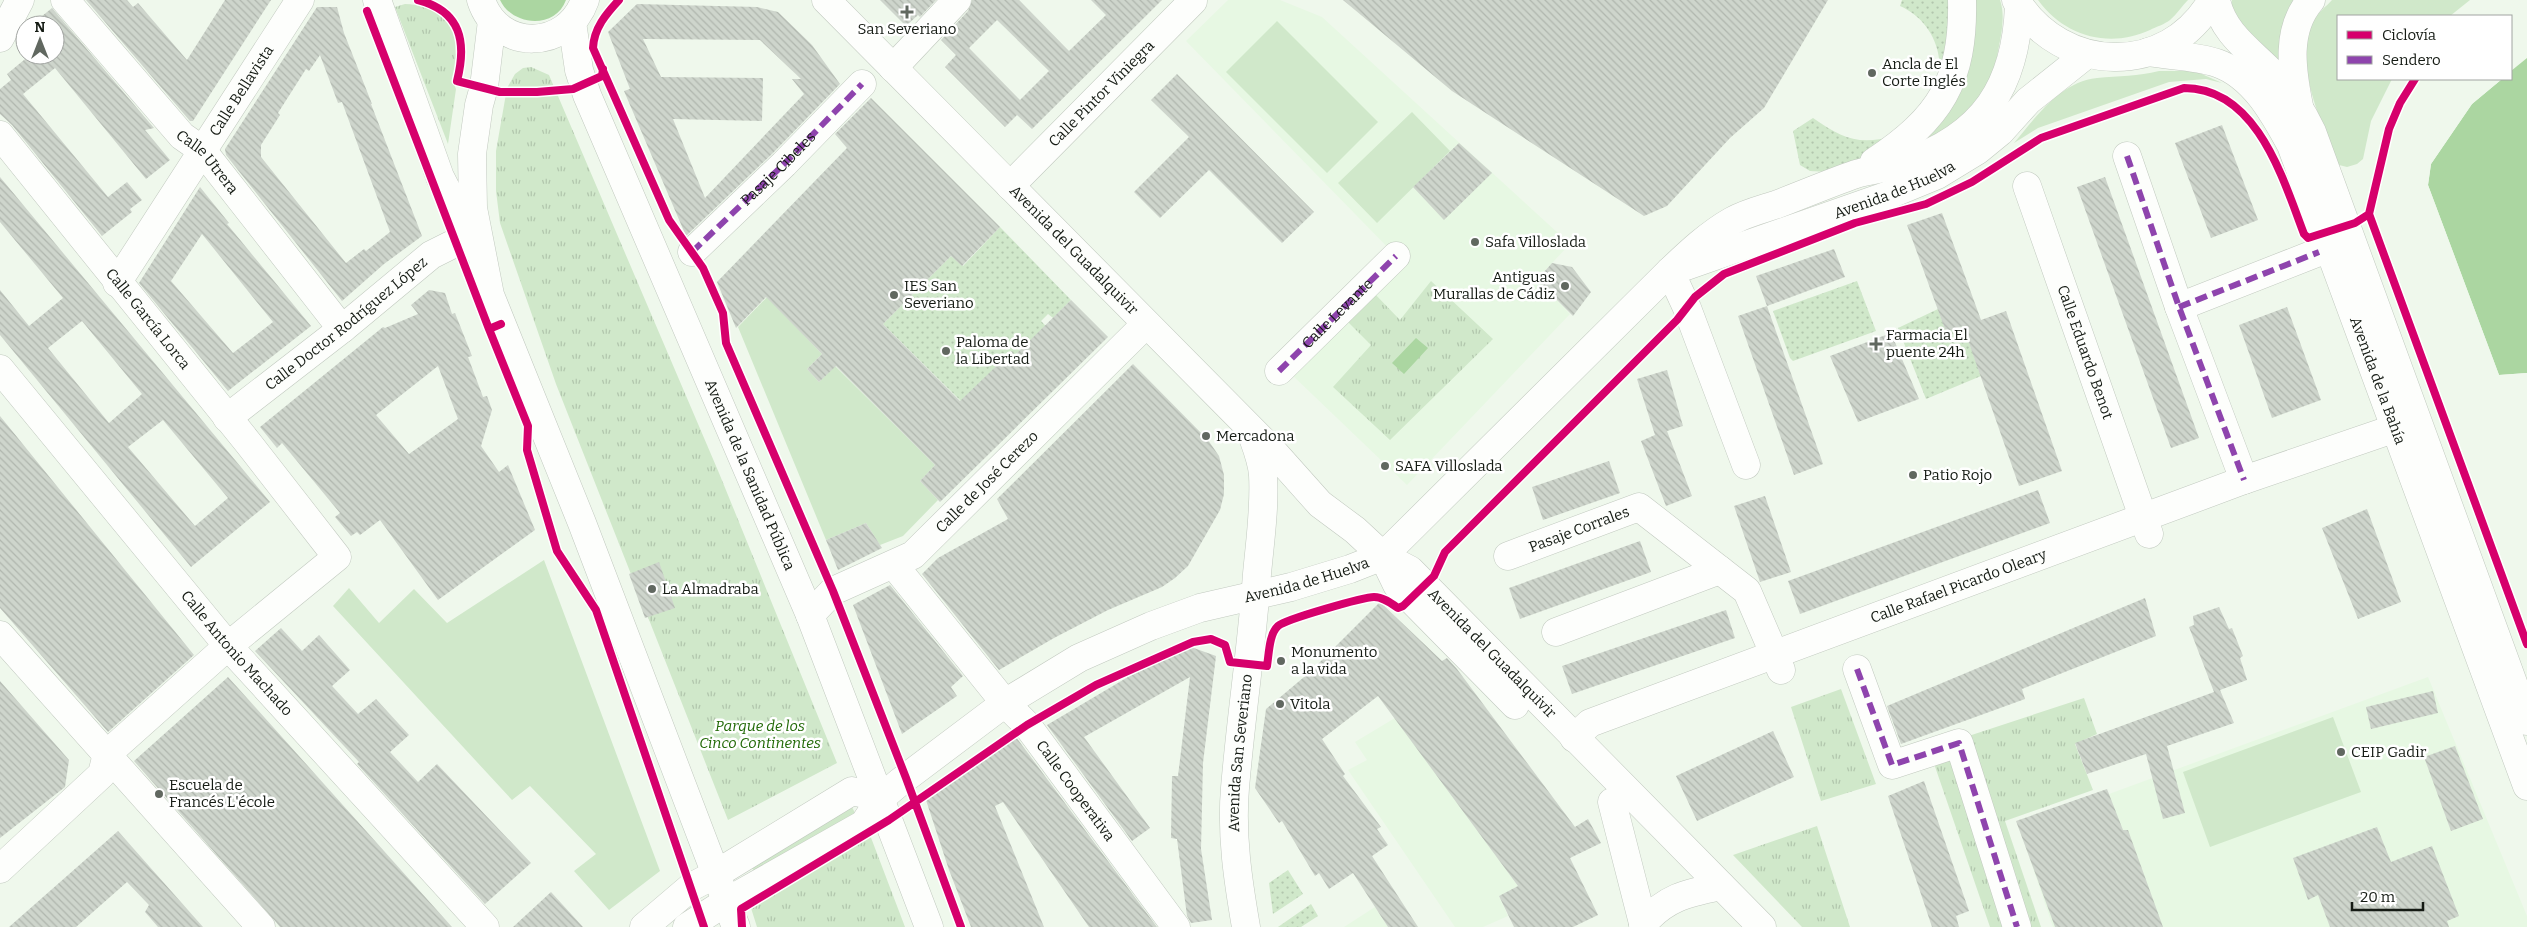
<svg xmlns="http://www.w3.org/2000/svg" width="2527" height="927" font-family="Bitter,serif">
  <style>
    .built { fill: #e7f8e3 }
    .grass { fill: #d0e8ca }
    .park { fill: url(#park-tufts) }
    .garden { fill: url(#garden-dots) }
    .water { fill: #abd6a1 }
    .pier { fill: #eff8ec }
    .building { fill: url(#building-back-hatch); fill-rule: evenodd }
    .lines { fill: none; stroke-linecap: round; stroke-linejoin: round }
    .street-casing { stroke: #c1c9bf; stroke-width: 29 }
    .secondary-casing { stroke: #c1c9bf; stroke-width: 29 }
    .highway-casing { stroke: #c1c9bf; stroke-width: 29 }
    .street { stroke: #fdfefc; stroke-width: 28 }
    .secondary { stroke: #fdfefc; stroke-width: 28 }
    .highway { stroke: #fdfefc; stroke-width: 28 }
    .quiet { stroke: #8e44ad; stroke-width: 6; stroke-dasharray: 12 6; stroke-linecap: butt }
    .cycleway-casing { stroke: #fff; stroke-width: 11 }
    .cycleway { stroke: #d6006c; stroke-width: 8 }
    .poi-dot { fill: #616860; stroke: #fff; stroke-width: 2 }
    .labels { text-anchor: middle; stroke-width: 5; stroke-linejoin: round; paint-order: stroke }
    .poi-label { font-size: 15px; fill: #151b14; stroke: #fff; text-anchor: start }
    .street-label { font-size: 15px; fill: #151b14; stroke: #fff }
    .park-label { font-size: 15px; font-style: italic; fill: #216906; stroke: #fff }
  </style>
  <defs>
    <pattern id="park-tufts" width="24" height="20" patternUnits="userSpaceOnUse" patternTransform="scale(1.25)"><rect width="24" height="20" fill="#d0e8ca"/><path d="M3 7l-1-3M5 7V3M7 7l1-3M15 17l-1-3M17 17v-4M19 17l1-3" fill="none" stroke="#b2c6ad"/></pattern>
    <pattern id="garden-dots" width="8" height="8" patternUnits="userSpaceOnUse" patternTransform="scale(1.25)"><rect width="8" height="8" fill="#d0e8ca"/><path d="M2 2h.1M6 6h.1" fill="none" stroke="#b2c6ad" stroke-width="1.8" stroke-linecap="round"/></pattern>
    <pattern id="building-back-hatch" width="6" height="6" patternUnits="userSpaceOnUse" patternTransform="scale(1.25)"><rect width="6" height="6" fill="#ced5cc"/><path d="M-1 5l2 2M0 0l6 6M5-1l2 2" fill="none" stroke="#b0b6ae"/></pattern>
  </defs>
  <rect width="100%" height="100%" fill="#eff8ec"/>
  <path class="built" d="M1228,0h52l42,17 248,227 -33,35 33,35 -163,171 -117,-112 112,-111 -216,-221z
    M2428,677l99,239v11h-474l-34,-100z
    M1395,718l123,168 -19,10 9,20 -25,11h-28l-107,-157 19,-10 -12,-18z
    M1375,907l13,20h-44z"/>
  <path class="grass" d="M1972,0h28c5,14 2,32 -1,46 -2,9 -3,21 -7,30 -15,37 -50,57 -83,77z
    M2038,0h150c-6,6 -11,14 -18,20 -5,4 -14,7 -20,10 -41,19 -86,6 -112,-30z
    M2232,0h65l-16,69c-19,-19 -51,-39 -49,-69z
    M2332,0h138l-20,16h-112v63h54l-21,42 -8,38 -6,5 -10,3 -8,-2 -7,-12c-13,-40 -39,-91 -18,-133 3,-7 13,-14 18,-20z
    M1277,21l101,101 -51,51 -101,-101z
    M2159,71h36l27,12 -16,-4 -37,3 -131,46 -24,15c22,-26 46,-61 83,-65 22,-2 41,-2 62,-7z
    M1412,112l38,39 -73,72 -39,-40z
    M767,297l55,57 -15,15 12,13 16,-16 100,99 -15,16 18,19 -35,36 -23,9 -14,-22 -40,17 -88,-213z
    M544,560l116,311 -51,39 -35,-39 22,-17 -66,-68 -18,14 -179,-194 16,-18 30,35 35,-34 33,34z
    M2333,717l28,75 -151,55 -27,-75z
    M852,807l5,10 -100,57 -7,-8z"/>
  <path class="park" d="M405,4c29,1 53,18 53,49 0,9 -4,18 -6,27l4,9 -8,55 -53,-137z
    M531,67l18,8 170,398 118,290 -109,57 -172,-436 -56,-161 -4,-32v-40l11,-63 8,-14 8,-6z
    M1431,281l62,58 -103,101 -57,-53 38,-42 -27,-27 28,-27 28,29z
    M1841,689l35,95 -55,17 -30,-94z
    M2084,698l13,36 -22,10 18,46 -88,31 36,106h-51l-61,-178z
    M1817,826l33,101h-48l-69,-72z
    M870,835l35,92h-148l-6,-19z"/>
  <path class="garden" d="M1902,0h53l-13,80c-4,-8 -2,-14 -3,-22 -3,-23 -18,-43 -39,-52z
    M1813,118c29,20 45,28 81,18l-9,12 -57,24 -18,-1 -10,-6 -7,-34z
    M1000,227l71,73 -18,18 -5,-4 -7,7 5,5 -31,29 -4,-4 -7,8 3,4c-22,10 -29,23 -42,42l-82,-81 68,-68 12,10z
    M1857,281l19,50 -83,30 -3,-3 -17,-47z
    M1938,309l8,23 17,-6 18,50 -55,23 -28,-71z
    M1288,870l15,24 -30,20 -4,-31z
    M1311,904l7,12 -17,11h-23z"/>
  <path class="water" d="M500,0h66c-11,30 -54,26 -66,0z
    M2527,58v315l-28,2 -71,-190 3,-21 41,-60 30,-25h9v-8z
    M1416,338l12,10 -24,26 -12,-11z"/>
  <path class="pier" d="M2498,79h4l-30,25 -41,60 -3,21 71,190 28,-2v3l-28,2 -73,-193 3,-23 41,-60z"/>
  <path class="building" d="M86,0h41l6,7 5,-4 49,57 38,-60h46l-78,121h-3z
    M880,0h56l-16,17 -2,-2 -12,11z
    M972,0h47l50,51 37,-36 -15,-15h71l-130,129 -15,-14 -12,12 -60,-60 11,-12 -15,-15 27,-29zM997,20l52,51 -29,29 -51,-52z
    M1343,0h485l-64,108 -34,30 -63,68 -23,10 -192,-125z
    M637,4l120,3 21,5 34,33 28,39 -67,69 -87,83 -62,-145 6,-2 -22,-57zM643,39l117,1 41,39h-9l12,15 -99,104 -32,-79 89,2 1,-43 -102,-1z
    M317,7h20l7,26 28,71h-1l51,132 -38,28 -42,37 -116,-146 -1,-6zM320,55l18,48 4,-1 48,130 -24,19 -2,-2 -18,14 -85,-106v-12l19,-30 -2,-2 28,-44 3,2z
    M52,8l102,120 -9,2 25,30 -24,19 -91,-111 -32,26 85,103 19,-15 15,18 -12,9 2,3 -30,24 -90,-111 -12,-11v-25l11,-9 -4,-6 23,-19h25v-30h-24z
    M1177,74l137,138 -32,31 -73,-73 -49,48 -26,-26 55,-55 -38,-37z
    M871,98l129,129 -38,39 -11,-10 -68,68 77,77 52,-50 3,4 56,-55 37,37 -168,165 -20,-21 15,-16 -99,-99 -17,16 -12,-13 15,-15 -56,-57 -30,31 -19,-46 130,-134 -12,-14z
    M2222,125l36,95 -47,18 -36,-95z
    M1459,143l33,30 -48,47 -31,-33z
    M0,177l270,325 -79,65 -191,-232v-45l29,36 34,-28 -63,-76zM82,321l60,73 -33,29 -61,-75zM163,420l65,78 -33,28 -67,-79z
    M2105,177l94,261 -28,10 -94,-261z
    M200,187l29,36 -2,1 84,102 -83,65 -89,-108zM202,234l71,88 -40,31 -62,-72z
    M1942,213l39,107 25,-9 56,160 -43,15 -56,-160 -17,6 -39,-107z
    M1834,249l11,28 -78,29 -11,-30z
    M1552,263l20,4 19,25 -18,24 -36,-36z
    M429,290l16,3 7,21 3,-1 17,43 -4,1 15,40 4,-1 5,14 -11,36 18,26 9,-7 27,65 -97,70 -58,-80 -20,15 -3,-3 -6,4 -16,-19 5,-4 -58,-70 -5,5 -17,-21 123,-100 2,1 33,-14 -7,-9zM438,366l20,53 -49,35 -33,-39z
    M1767,306l56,158 -29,11 -56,-159z
    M2287,307l34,93 -49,18 -33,-93z
    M1891,333l28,66 -61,23 -28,-66z
    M1133,364l75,76 11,16 5,19v19l-4,16 -32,56 -13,12 -13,9 -54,23 -54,28 -55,32 -77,-96 16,-16 70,-39 -11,-20z
    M1667,370l16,56 -16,5 25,65 -26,10 -25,-65 14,-6 -18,-56z
    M0,416l194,239 -86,77 -108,-124z
    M1609,461l11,32 -77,27 -11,-33z
    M2038,490l12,33 -250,91 -12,-33z
    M1765,496l26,76 -31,10 -26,-76z
    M2367,509l34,93 -43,17 -36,-91z
    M866,523l16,25 -44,22 -12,-30z
    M1640,541l11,31 -131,47 -11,-31z
    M659,562l16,46 -30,10 -16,-44z
    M890,585l73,91 -12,11 6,9 -55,38 -49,-129z
    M2145,598l11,38 -134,53 3,10 -124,45 -14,-38z
    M1380,602l62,59 5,-3 10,11 118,158 13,-8 13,24 -31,15 28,57 -25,12h-59l-15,-31 19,-10 -140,-190 -56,43 23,35 -2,2 38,51 -4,2 11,16 -16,11 46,71h-30l-35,-54 -24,16 -10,-16 -4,3 -33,-55 -3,2 -24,-35 11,-79 44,-37z
    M2219,607l10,22 3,-1 11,28 -3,2 7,22 -27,10 14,33 -67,23 18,67 -22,6 -17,-65 -59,20 -12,-31 139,-51 -25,-65 5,-2 -1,-9z
    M1726,610l9,28 -163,56 -10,-28z
    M281,628l21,23 17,-16 31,35 -18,16 26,28 18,-15 33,36 -19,17 28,30 19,-18 94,99 -46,41 -128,-140 2,-2 -104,-111z
    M1191,647l25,9 -13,107 -2,86 11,71 -21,3 -4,-7 -10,-77 -6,-1 1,-62h6l12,-99 -106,60 66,91 -18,13 -85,-116 81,-48z
    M228,677l28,31 196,219h-172l-5,-6 -141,-160z
    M0,681l69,79 -4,27 -65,51z
    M2433,691l5,22 -67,16 -5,-22z
    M1773,731l21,46 -97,44 -21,-45z
    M1016,737l141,190h-68l-86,-125 -8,4 49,121h-73l-22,-57 -24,-73z
    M2455,746l28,73 -32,12 -27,-74z
    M1924,781l45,130 -13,5 3,11h-27l-44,-131z
    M2107,789l16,41h5l35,97h-108l-39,-106z
    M2377,827l14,35 41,-16 27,70 -12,5 2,6h-119l-12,-32 -10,5 -15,-42z
    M118,831l85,96h-45l-13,-15 4,-7 -22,-23 -51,45h-67z
    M551,892l32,35h-70z"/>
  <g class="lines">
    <g class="street-casing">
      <g id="street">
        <path id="s1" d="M65,0l117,136 20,14 140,179"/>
        <path d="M377,0l63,177 37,72"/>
        <path d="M0,38l20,-38"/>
        <path d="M893,68l64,-68"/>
        <path id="s2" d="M0,135l249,309 88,113 -109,89 -121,108 -5,20 -102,95"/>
        <path d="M2127,156l52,151 65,173"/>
        <path id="s3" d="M1010,186l183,-185"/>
        <path id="s4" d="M2027,186l122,348"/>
        <path id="s5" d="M692,252l92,-88 78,-80"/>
        <path d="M1670,271l17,37 59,157"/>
        <path id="s6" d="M117,283l183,-283"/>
        <path d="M2179,307l140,-55"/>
        <path id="s7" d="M0,369l228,277 257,281"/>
        <path id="s8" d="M1279,371l117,-115"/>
        <path id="s9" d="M227,418l115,-89 89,-74 24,-12 13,-10"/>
        <path id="s10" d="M1508,556l131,-49 108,84 34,79"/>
        <path id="s11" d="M894,565l111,138 22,22 149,202"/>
        <path id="s12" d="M810,615l23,-24 80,-36 233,-231"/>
        <path d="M1556,632l164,-62"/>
        <path d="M1857,669l35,96 67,-22 58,184"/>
        <path id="s13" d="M1574,738l16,-15 654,-243 152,-52"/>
        <path d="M1612,802l32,125"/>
        <path d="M1643,924c23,-27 45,-31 78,-38"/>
      </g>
    </g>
    <g class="secondary-casing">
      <g id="secondary">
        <path d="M481,0c17,52 86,51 104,0"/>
        <path id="s14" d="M826,0l444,448 50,56 35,26 28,26 27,14 352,357"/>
        <path d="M2016,0c46,74 151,78 196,0"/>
        <path d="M2216,0c7,34 35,51 58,75 16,17 28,36 38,57l215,589"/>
        <path d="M492,21l-8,66 -5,18 -7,49 1,54 17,87 92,228 154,404"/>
        <path id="s15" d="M572,22l7,48 8,25 223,520 119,312"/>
        <path id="s16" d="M2148,52c23,4 48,4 69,11 37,13 57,51 74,82l236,641"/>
        <path d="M1874,162c66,-44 90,-81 88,-162"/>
        <path id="s17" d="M1686,266l200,-70 51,-21 41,-25 22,-18 28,-31 59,-47"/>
        <path d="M1383,556l14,29 118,120"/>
        <path d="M0,635l261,292"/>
        <path d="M644,927l47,-40 25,-13 136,-83 29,7"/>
        <path id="s18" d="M687,927l39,-25 138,-78 17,-26 19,-16 105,-79 74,-45 72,-32 49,-18 91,-21 59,-18 33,-13 287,-285c19,-18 39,-37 62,-50 14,-8 31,-12 46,-17 26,-10 52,-21 78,-30 15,-4 32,-6 48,-11 80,-27 112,-77 115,-158"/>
        <path id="s19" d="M1246,927c-8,-46 -15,-92 -11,-139 6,-72 17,-143 22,-214 3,-33 8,-66 6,-99 -1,-15 -7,-29 -12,-43"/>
      </g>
    </g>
    <g class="highway-casing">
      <path id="highway" d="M2299,106c-7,-35 -14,-76 12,-106"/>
    </g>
    <use href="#street" class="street"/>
    <use href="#secondary" class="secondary"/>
    <use href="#highway" class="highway"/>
    <path class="quiet" d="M2127,156l52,151 65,173
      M692,252l92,-88 78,-80
      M2179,307l140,-55
      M1279,371l117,-115
      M1857,669l35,96 67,-22 58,184"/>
    <g class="cycleway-casing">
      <path id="cycleway" d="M418,0c43,11 49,42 39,81l43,11h37l36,-3 29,-13 1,-7
        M619,0c-13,14 -25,28 -26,48l76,172 34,48 20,45 3,30 107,248 73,187 55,149
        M367,11l122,318
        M2415,79l-15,24 -11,26 -20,85 158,430
        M501,324l-12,5 39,97 -1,24 30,101 39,59 108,317
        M742,927l-1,-18 148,-89 138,-95 69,-40 97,-43 18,-3 14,6 5,17 37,4c2,-12 2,-32 11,-40 8,-7 86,-29 96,-29 9,0 17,6 24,11l5,-2 31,-30 11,-24 232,-232 18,-23 29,-23 131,-51 71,-19 46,-22 69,-44 143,-50c73,0 99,91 120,146l4,4 47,-15 14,-9"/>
    </g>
    <use href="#cycleway" class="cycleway"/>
  </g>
  <g class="poi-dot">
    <path d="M904.5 4.5h5v5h5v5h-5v5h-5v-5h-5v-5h5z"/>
    <circle cx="1872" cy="73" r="5"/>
    <circle cx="1475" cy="242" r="5"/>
    <circle cx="1565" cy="286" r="5"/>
    <circle cx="894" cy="295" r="5"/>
    <path d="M1873.5 336.5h5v5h5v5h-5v5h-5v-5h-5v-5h5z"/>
    <circle cx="946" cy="351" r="5"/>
    <circle cx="1206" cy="436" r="5"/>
    <circle cx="1385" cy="466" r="5"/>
    <circle cx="1913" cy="475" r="5"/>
    <circle cx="652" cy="589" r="5"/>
    <circle cx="1281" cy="661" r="5"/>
    <circle cx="1280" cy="704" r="5"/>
    <circle cx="2341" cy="752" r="5"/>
    <circle cx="159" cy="794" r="5"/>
  </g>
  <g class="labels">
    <g class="poi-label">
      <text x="907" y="34" text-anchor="middle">San Severiano</text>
      <text x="1882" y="69">Ancla de El<tspan x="1882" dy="17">Corte Inglés</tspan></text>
      <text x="1485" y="247">Safa Villoslada</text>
      <text x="1555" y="282" text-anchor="end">Antiguas<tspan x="1555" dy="17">Murallas de Cádiz</tspan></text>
      <text x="904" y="291">IES San<tspan x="904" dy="17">Severiano</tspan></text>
      <text x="1886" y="340">Farmacia El<tspan x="1886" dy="17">puente 24h</tspan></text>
      <text x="956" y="347">Paloma de<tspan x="956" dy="17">la Libertad</tspan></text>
      <text x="1216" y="441">Mercadona</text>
      <text x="1395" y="471">SAFA Villoslada</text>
      <text x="1923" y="480">Patio Rojo</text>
      <text x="662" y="594">La Almadraba</text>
      <text x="1291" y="657">Monumento<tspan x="1291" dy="17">a la vida</tspan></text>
      <text x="1290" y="709">Vitola</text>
      <text x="2351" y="757">CEIP Gadir</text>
      <text x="169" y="790">Escuela de<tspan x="169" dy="17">Francés L'école</tspan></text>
    </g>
    <g class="street-label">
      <text dy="5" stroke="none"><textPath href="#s6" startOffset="229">Calle Bellavista</textPath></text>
      <text dy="5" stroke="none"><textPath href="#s3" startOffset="130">Calle Pintor Viniegra</textPath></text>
      <text dy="5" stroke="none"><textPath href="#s1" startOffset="216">Calle Utrera</textPath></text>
      <text dy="5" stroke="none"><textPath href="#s5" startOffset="120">Pasaje Cibeles</textPath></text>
      <text dy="5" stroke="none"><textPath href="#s17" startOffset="222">Avenida de Huelva</textPath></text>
      <text dy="5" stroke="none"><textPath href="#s14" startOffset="352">Avenida del Guadalquivir</textPath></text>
      <text dy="5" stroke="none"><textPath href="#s8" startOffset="82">Calle Levante</textPath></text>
      <text dy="5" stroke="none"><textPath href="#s2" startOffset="236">Calle García Lorca</textPath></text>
      <text dy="5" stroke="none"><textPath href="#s9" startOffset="152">Calle Doctor Rodríguez López</textPath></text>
      <text dy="5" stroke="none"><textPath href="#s4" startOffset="176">Calle Eduardo Benot</textPath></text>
      <text dy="5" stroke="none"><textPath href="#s16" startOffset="434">Avenida de la Bahía</textPath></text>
      <text dy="5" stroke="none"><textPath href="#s15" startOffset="488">Avenida de la Sanidad Pública</textPath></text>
      <text dy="5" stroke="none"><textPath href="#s12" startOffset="225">Calle de José Cerezo</textPath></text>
      <text dy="5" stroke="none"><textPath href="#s10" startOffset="76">Pasaje Corrales</textPath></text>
      <text dy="5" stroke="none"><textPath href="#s18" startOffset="720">Avenida de Huelva</textPath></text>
      <text dy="5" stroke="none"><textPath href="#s13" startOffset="415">Calle Rafael Picardo Oleary</textPath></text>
      <text dy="5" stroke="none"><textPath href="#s7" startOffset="370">Calle Antonio Machado</textPath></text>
      <text dy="5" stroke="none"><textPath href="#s14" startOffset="935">Avenida del Guadalquivir</textPath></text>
      <text dy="5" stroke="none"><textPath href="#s19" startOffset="175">Avenida San Severiano</textPath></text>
      <text dy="5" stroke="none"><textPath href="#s11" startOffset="290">Calle Cooperativa</textPath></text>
    </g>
    <g class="park-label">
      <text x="760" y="731">Parque de los<tspan x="760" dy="17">Cinco Continentes</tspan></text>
    </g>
  </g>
  <rect x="2337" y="15" width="175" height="65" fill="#ffffff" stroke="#a1a4a1"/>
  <rect x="2347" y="31" width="25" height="8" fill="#d6006c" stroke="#a1a4a1"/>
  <text x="2382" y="40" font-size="15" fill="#151b14">Ciclovía</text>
  <rect x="2347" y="56" width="25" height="8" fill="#8e44ad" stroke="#a1a4a1"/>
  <text x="2382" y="65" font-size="15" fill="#151b14">Sendero</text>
  <g transform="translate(40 40)"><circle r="24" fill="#ffffff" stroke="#a1a4a1"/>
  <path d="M0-4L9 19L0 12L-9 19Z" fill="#616860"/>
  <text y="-8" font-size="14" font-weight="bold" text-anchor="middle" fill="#151b14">N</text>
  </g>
  <path d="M2352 902v8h71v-8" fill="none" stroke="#151b14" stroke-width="2.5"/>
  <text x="2360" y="902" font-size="15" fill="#151b14" stroke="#ffffff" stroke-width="4" paint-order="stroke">20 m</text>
</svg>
